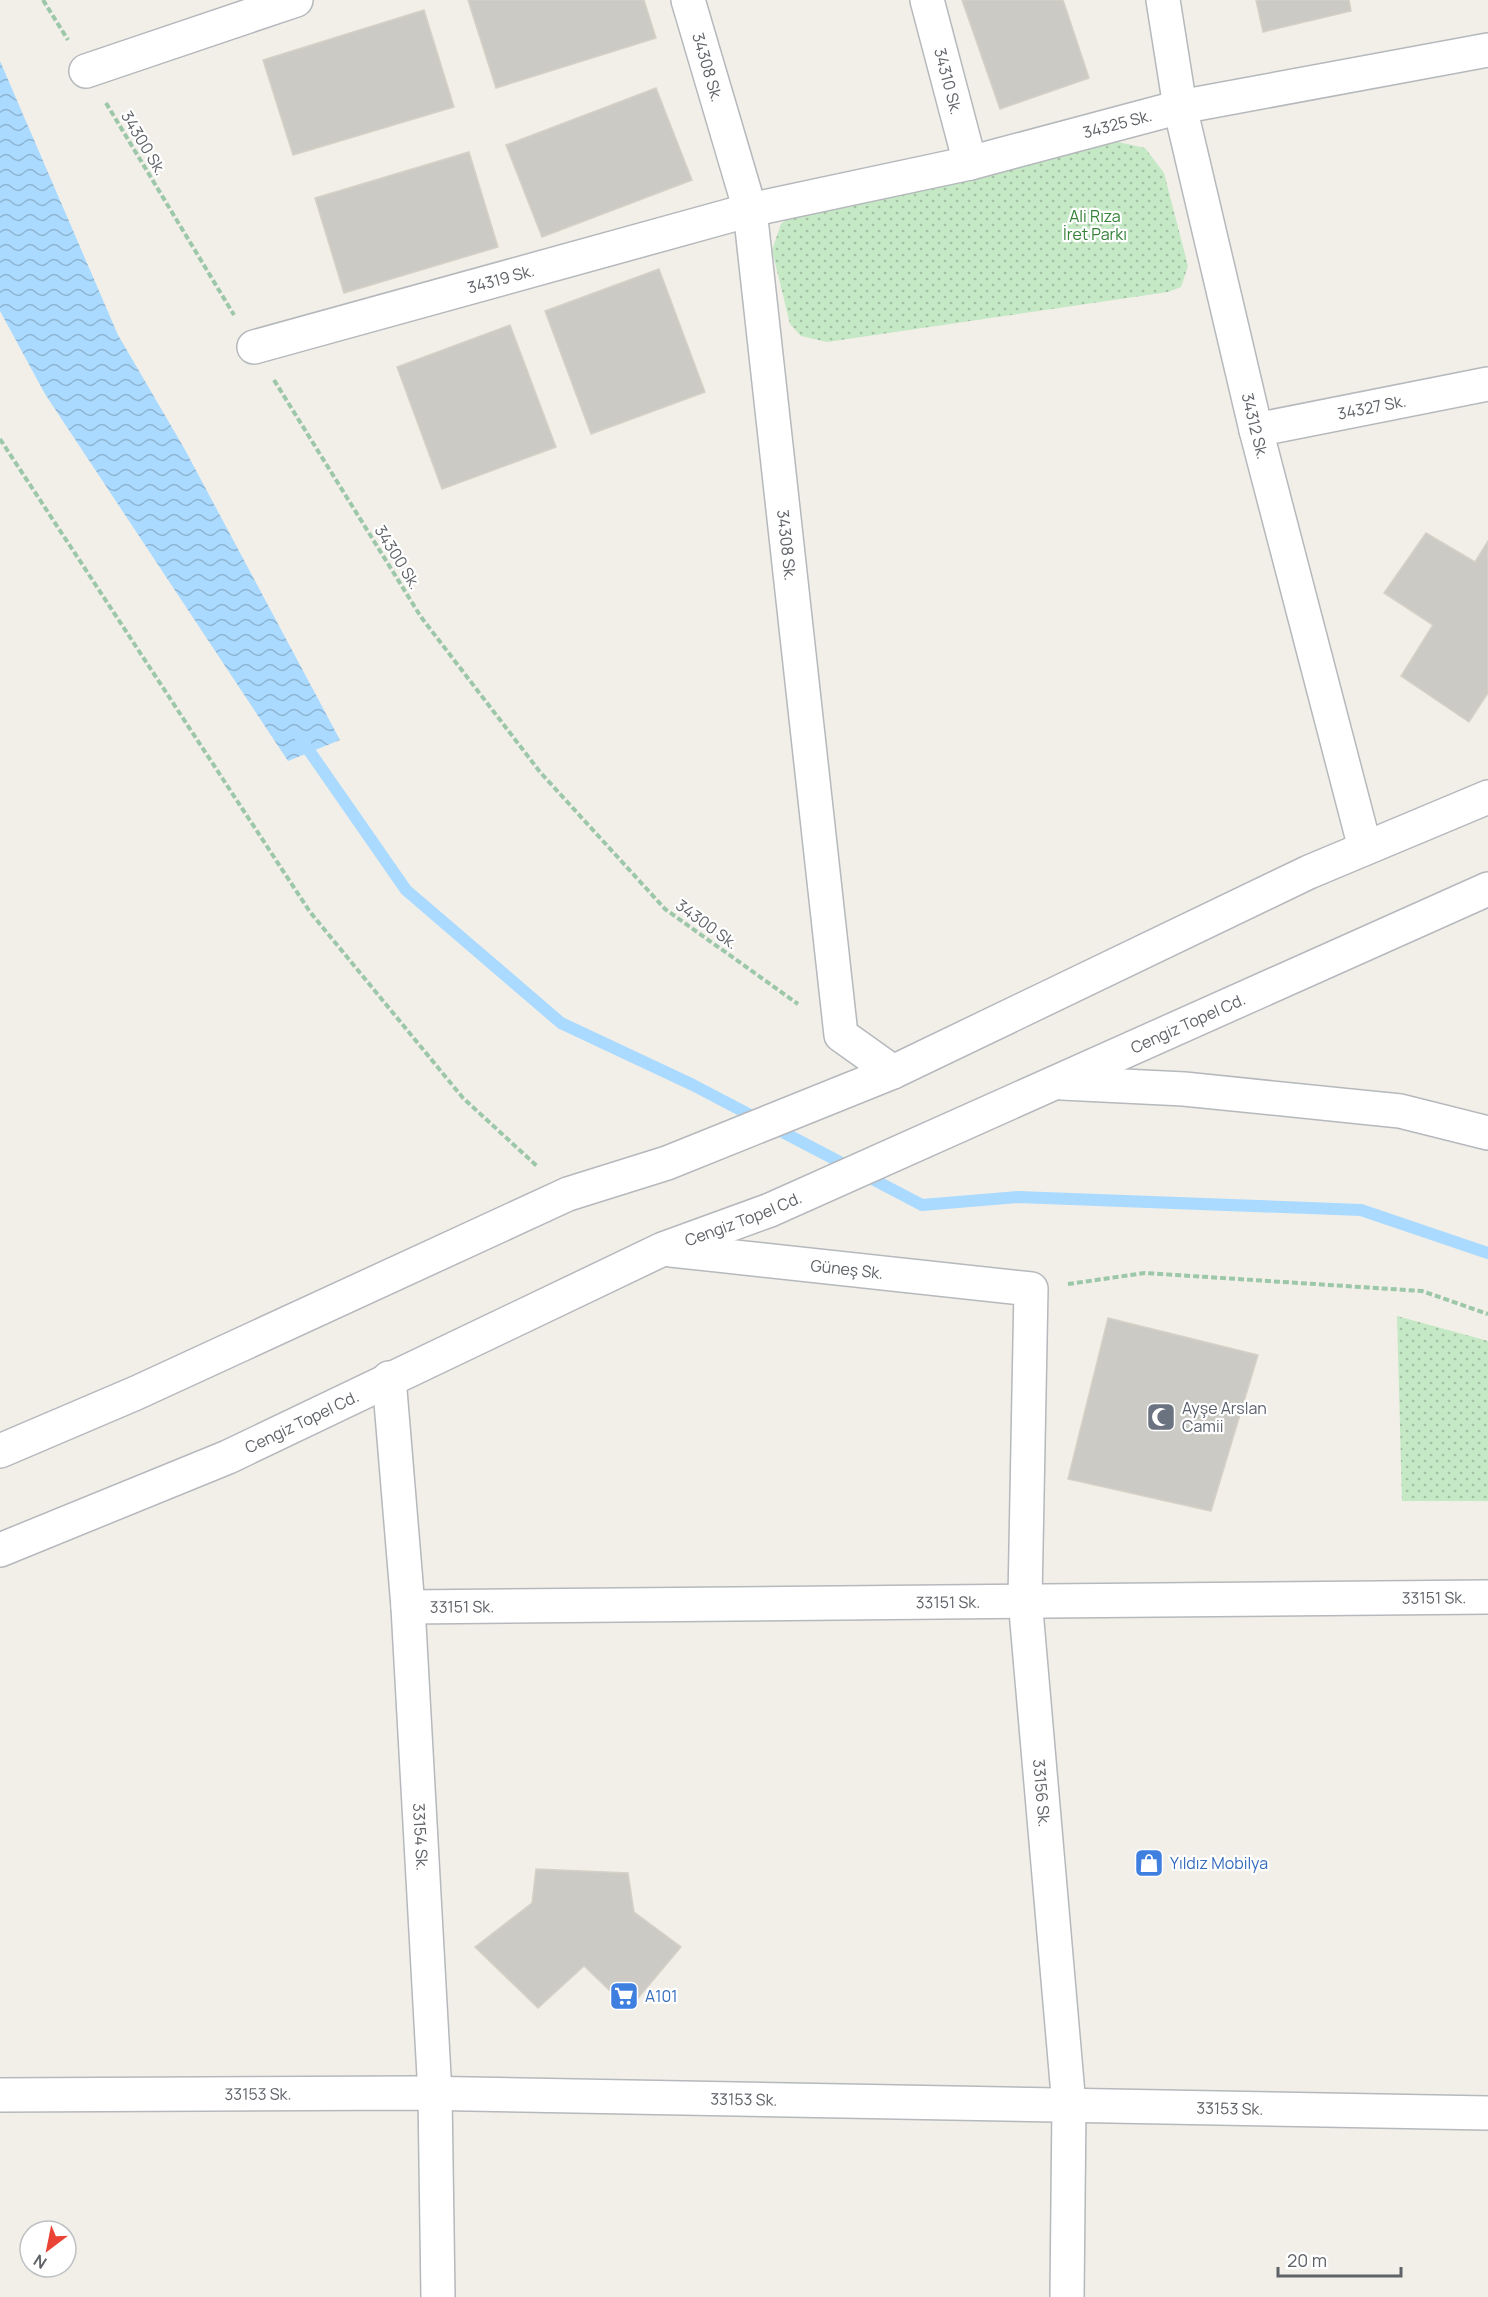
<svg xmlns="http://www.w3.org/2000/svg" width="1488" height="2297" font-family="Manrope,sans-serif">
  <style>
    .grass { fill: url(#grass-dots) }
    .water { fill: url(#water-waves) }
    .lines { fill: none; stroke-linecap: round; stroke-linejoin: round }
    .stream { stroke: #aadaff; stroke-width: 12 }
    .building { fill: #cccac5; stroke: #d6d1c6; stroke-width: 1.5 }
    .minor-casing { stroke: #b5b8bc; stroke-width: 36 }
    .path { stroke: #9cc7a9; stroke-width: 4; stroke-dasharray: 6 3; stroke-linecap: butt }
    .minor { stroke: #fff; stroke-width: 33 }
    .labels { text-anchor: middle; stroke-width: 4.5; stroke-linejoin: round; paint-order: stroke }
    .street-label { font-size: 16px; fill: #5f6368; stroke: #fff }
    .park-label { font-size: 16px; fill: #348238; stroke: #fff }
    .worship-label { font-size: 16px; fill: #5b616d; stroke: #fff; text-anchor: start }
    .shop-label { font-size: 16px; fill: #366cbe; stroke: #fff; text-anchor: start }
  </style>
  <defs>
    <pattern id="grass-dots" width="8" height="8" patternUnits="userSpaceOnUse" patternTransform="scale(1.5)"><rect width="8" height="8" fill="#c5e8c5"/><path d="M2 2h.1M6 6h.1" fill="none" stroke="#a3c0a4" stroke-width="1.8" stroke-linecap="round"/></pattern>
    <pattern id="water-waves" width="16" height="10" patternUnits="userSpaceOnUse" patternTransform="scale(1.5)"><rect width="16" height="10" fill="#aadaff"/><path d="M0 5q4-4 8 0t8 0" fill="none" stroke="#8eb4d2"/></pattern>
  </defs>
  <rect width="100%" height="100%" fill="#f1efe8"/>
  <path class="grass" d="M1118,142l27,6 19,25 24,93 -7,21 -13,5 -341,50 -26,-6 -11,-12 -18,-74 9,-26 23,-20z
    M1397,1316l91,25v160h-86z"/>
  <path class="water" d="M0,61l118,274 66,113 156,292 -52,21 -243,-367 -45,-83z"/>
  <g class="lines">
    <path class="stream" d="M301,739l105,151 155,133 132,62 229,120 96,-8 343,13 127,43"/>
  </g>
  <path class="building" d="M468,0h176l12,38 -160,50z
    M962,0h101l26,78 -89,31z
    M1256,0h93l2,11 -88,21z
    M424,10l30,97 -161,48 -30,-95z
    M656,88l36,92 -150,57 -36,-92z
    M469,152l29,95 -154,46 -29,-95z
    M659,269l46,123 -114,42 -46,-123z
    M510,325l46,122 -114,42 -45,-122z
    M1426,533l49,29 13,-21v152l-19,29 -68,-46 32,-51 -49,-32z
    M1108,1318l150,37 -47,156 -143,-32z
    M536,1869l92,4 6,39 47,35 -52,62 -45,-43 -46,42 -63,-61 57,-44z"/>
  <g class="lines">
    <g class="minor-casing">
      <g id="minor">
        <path id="s1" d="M688,0l62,210 91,825 52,37"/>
        <path id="s2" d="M927,0l43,163"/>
        <path id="s3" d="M1163,0l17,107 76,323 109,418"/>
        <path d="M86,71l210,-71"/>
        <path id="s4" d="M254,347l496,-137 220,-47 210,-56 308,-57"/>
        <path id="s5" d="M1256,430l232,-46"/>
        <path d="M1062,1083l122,6 216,22 88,22"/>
        <path id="s6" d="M671,1250l360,39 -6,310 44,507 -2,191"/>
        <path id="s7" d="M389,1378l19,229 27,487 3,203"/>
        <path d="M0,1451l136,-58 432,-199 99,-31 226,-91 416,-200 179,-75"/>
        <path id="s8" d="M0,1550l228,-93 435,-208 107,-39 718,-321"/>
        <path id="s9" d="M408,1607l1080,-10"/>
        <path id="s10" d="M0,2095l415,-2 1073,20"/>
      </g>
    </g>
    <path class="path" d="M43,0l25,40
      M106,103l128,212
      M274,380l147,237 119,155 125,137 133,95
      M0,439l310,473 153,186 75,69
      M1068,1284l77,-11 277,18 66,23"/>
    <use href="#minor" class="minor"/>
  </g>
  <defs>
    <g id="mosque-square" transform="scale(1.5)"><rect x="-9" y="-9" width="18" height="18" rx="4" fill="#6b7280" stroke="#fff"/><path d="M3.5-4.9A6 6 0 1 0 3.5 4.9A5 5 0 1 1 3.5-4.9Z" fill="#fff"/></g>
    <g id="shop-square" transform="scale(1.5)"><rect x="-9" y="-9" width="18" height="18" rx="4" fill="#3f7fe0" stroke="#fff"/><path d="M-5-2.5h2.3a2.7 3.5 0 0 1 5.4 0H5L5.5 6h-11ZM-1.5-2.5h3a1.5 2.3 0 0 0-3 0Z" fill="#fff"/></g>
    <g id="supermarket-square" transform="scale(1.5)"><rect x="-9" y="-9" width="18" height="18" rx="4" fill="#3f7fe0" stroke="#fff"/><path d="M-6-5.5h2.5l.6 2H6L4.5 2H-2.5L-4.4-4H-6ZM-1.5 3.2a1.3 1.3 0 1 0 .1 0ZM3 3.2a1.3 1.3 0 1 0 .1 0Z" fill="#fff"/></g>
  </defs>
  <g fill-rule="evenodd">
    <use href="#mosque-square" x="1161" y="1417"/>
    <use href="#shop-square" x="1149" y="1863"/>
    <use href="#supermarket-square" x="624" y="1996"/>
  </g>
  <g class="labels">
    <g class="street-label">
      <text dy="6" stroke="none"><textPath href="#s1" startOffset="70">34308 Sk.</textPath></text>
      <text dy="6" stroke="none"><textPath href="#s2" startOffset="84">34310 Sk.</textPath></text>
      <text dy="6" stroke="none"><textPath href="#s4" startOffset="892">34325 Sk.</textPath></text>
      <text transform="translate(144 143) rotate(59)" y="6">34300 Sk.</text>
      <text dy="6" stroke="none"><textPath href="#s4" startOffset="256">34319 Sk.</textPath></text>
      <text dy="6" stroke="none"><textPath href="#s5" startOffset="118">34327 Sk.</textPath></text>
      <text dy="6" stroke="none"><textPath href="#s3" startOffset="436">34312 Sk.</textPath></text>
      <text dy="6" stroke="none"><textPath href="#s1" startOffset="556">34308 Sk.</textPath></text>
      <text transform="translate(398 557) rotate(58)" y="6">34300 Sk.</text>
      <text transform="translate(707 924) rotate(36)" y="6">34300 Sk.</text>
      <text dy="6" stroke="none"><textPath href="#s8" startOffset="1300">Cengiz Topel Cd.</textPath></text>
      <text dy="6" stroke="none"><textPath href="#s8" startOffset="814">Cengiz Topel Cd.</textPath></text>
      <text dy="6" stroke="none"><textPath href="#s6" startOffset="177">Güneş Sk.</textPath></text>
      <text dy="6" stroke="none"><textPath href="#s8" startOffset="328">Cengiz Topel Cd.</textPath></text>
      <text dy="6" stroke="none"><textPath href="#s9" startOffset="1026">33151 Sk.</textPath></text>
      <text dy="6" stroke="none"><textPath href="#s9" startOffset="540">33151 Sk.</textPath></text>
      <text dy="6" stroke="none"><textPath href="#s9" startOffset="54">33151 Sk.</textPath></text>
      <text dy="6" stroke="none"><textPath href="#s6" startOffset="867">33156 Sk.</textPath></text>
      <text dy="6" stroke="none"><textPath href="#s7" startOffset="460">33154 Sk.</textPath></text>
      <text dy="6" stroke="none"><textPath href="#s10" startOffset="258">33153 Sk.</textPath></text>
      <text dy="6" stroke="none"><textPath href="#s10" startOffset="744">33153 Sk.</textPath></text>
      <text dy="6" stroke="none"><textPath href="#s10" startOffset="1230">33153 Sk.</textPath></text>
    </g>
    <g class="park-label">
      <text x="1095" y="222">Ali Rıza<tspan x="1095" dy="18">İret Parkı</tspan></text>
    </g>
    <g class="worship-label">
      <text x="1182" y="1414">Ayşe Arslan<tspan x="1182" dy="18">Camii</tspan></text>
    </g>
    <g class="shop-label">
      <text x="1170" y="1869">Yıldız Mobilya</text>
      <text x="645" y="2002">A101</text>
    </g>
  </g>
  <g transform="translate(48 2249) rotate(212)"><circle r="28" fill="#ffffff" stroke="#bfc1c3" stroke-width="1.5"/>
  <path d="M0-4.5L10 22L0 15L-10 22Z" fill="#ea4335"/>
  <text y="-9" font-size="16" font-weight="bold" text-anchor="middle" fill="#5f6368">N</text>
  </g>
  <path d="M1278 2267v9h123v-9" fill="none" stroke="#5f6368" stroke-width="3"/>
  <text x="1287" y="2267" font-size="18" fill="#5f6368" stroke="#ffffff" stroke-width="4.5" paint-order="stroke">20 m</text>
</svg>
